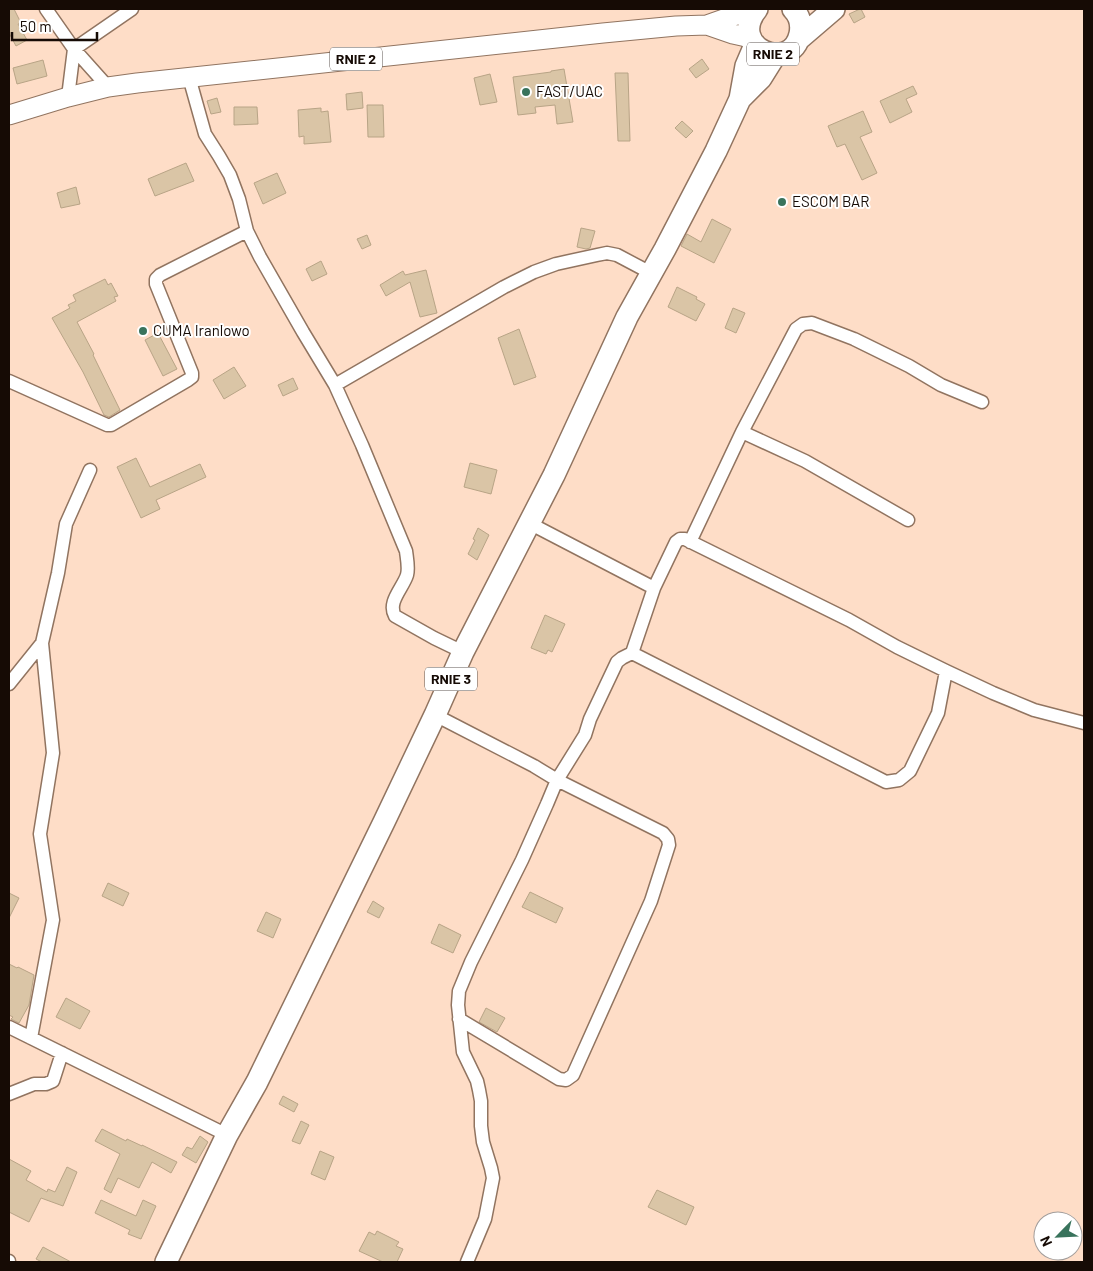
<svg xmlns="http://www.w3.org/2000/svg" width="1093" height="1271" font-family="Barlow,sans-serif">
  <style>
    .building { fill: #dac5a6; stroke: #b8a486 }
    .lines { fill: none; stroke-linecap: round; stroke-linejoin: round }
    .street-casing { stroke: #917460; stroke-width: 15 }
    .primary-casing { stroke: #917460; stroke-width: 21 }
    .highway-casing { stroke: #917460; stroke-width: 24 }
    .street { stroke: #fff; stroke-width: 12 }
    .primary { stroke: #fff; stroke-width: 19 }
    .highway { stroke: #fff; stroke-width: 21 }
    .poi-dot { fill: #39735c; stroke: #fff; stroke-width: 2 }
    .labels { text-anchor: middle; stroke-width: 4; stroke-linejoin: round; paint-order: stroke }
    .shield { fill: #fff; stroke: #5c5450; stroke-width: 1 }
    .shield-label { font-size: 14px; font-weight: bold; fill: #160b05 }
    .poi-label { font-size: 15px; fill: #160b05; stroke: #fff; text-anchor: start }
  </style>
  <rect width="100%" height="100%" fill="#feddc7"/>
  <path class="building" d="M9,9h5l7,14 -3,1 9,16 -11,6 -7,-13z
    M860,9h1l4,8 -11,6 -5,-9z
    M702,59l7,10 -13,9 -7,-9z
    M43,60l4,16 -30,8 -4,-16z
    M564,69l9,53 -16,2 -2,-19 -20,2 1,6 -18,2 -5,-38 38,-5v-1z
    M615,73h13l2,68h-12z
    M490,74l7,28 -17,3 -6,-27z
    M913,86l4,8 -11,5 6,13 -22,11 -10,-22z
    M362,92l1,16 -16,2 -1,-16z
    M217,98l4,14 -10,2 -4,-13z
    M367,105h16l1,32h-16z
    M234,107h23l1,17 -24,1z
    M321,108v4l7,-1 3,31 -27,2v-8l-5,1 -1,-27z
    M863,111l9,21 -12,5 17,36 -15,7 -17,-36 -8,3 -9,-21z
    M682,121l11,10 -7,7 -11,-10z
    M186,163l8,18 -39,15 -7,-17z
    M277,173l9,20 -23,11 -9,-21z
    M76,187l4,17 -19,4 -4,-15z
    M712,219l19,10 -17,34 -33,-17 6,-12 14,8z
    M581,228l14,3 -5,17 -4,1 -9,-2z
    M367,235l4,10 -9,4 -5,-10z
    M321,261l6,13 -15,7 -6,-12z
    M426,270l11,43 -17,4 -10,-35 -24,14 -6,-11 23,-14 2,4z
    M105,279l3,6 3,-2 7,13 -4,1 2,4 -39,21 17,32 -1,1 27,55 -11,7 -5,-2 -21,-43 -31,-54 18,-10 -2,-3 8,-4 -3,-6z
    M677,287l20,10 -1,2 9,5 -9,17 -28,-14z
    M733,308l12,5 -9,20 -11,-5z
    M519,329l17,48 -22,8 -16,-47z
    M158,333l19,36 -14,7 -18,-36z
    M234,367l12,19 -22,13 -11,-19z
    M293,378l5,11 -15,7 -5,-11z
    M136,458l14,29 50,-23 6,13 -50,23 4,9 -19,9 -24,-51z
    M470,463l27,7 -6,24 -27,-7z
    M478,528l11,7 -12,25 -9,-6 7,-14 -2,-1z
    M545,615l20,9 -13,28 -4,-2 -2,4 -15,-6z
    M108,883l21,10 -6,13 -21,-10z
    M530,892l33,16 -7,15 -34,-16z
    M9,893l10,5 -10,20z
    M373,901l11,7 -5,10 -12,-6z
    M266,912l15,7 -8,19 -16,-7z
    M439,924l22,11 -8,18 -22,-10z
    M9,964l8,4 1,-1 16,8 -5,30 -10,18 -8,-4 2,-2 -4,-2z
    M66,998l24,13 -10,18 -24,-12z
    M486,1008l19,10 -8,14 -18,-10z
    M283,1096l15,8 -4,8 -15,-8z
    M301,1121l8,4 -9,19 -8,-3z
    M102,1129l24,12 1,-2 15,7v-1l35,17 -6,11 -19,-11 -13,26 -21,-10 -7,15 -7,-4 16,-35 -25,-13z
    M200,1136l8,6 -12,21 -14,-8 5,-8 5,2z
    M320,1151l14,6 -9,23 -14,-6z
    M9,1159l22,12 -5,9 21,12 1,-3 7,3 12,-25 10,5 -14,34 -22,-8 -12,24 -20,-10z
    M657,1190l37,17 -8,18 -38,-18z
    M101,1200l35,16 7,-16 13,6 -15,33 -13,-5 2,-4 -35,-17z
    M377,1231l22,11 -3,4 7,3 -6,13h-14l-24,-11 10,-19 6,3z
    M43,1247l28,15h-29l-6,-3z"/>
  <g class="lines">
    <g class="street-casing">
      <path id="street" d="M46,9l28,40 34,38
        M189,77l16,57 14,22 11,19 9,24 8,32 13,26 43,75 32,53 27,60 44,106c1,8 3,17 1,24 -4,13 -20,27 -12,41l39,22 29,14
        M68,97l6,-48 58,-40
        M9,381l98,44h4l77,-45 4,-3v-4l-36,-89v-5l4,-4 87,-44
        M335,385l169,-98 30,-15 22,-8 41,-9 10,-2 10,2 34,18
        M742,432l63,29 103,59
        M529,523l125,65 22,-46 4,-3h5l164,81 48,27 49,24 47,22 41,17 50,13
        M690,542l52,-110 54,-103 7,-5 9,-1 42,16 55,27 32,19 41,17
        M632,653l254,129 13,-2 11,-9 28,-58 8,-42
        M9,684l33,-41
        M435,715l99,51 23,14 106,53 5,6 1,6 -18,56 -78,174 -7,5 -7,-1 -100,-60
        M9,1027l218,108
        M31,1038l22,-118 -13,-86 13,-81 -11,-110 16,-70 8,-49 24,-54
        M9,1094l25,-10h12l7,-3 9,-28
        M9,1261v1
        M467,1262l18,-43 8,-41 -2,-10 -8,-26 -2,-16v-25l-2,-11 -2,-9 -14,-29 -5,-47 1,-14 12,-29 51,-102 25,-56 10,-24 28,-45 5,-16 27,-57 5,-4 10,-5 22,-65"/>
    </g>
    <g class="primary-casing">
      <path id="primary" d="M707,25l17,-6 32,-10
        M9,115l59,-18 40,-10 29,-4 466,-50 73,-7 31,-1 26,9 18,4"/>
    </g>
    <g class="highway-casing">
      <path id="highway" d="M757,9c-31,38 34,66 43,25 2,-10 -1,-19 -7,-25
        M799,39l35,-30
        M740,99l21,-21 15,-24
        M166,1262l61,-127 30,-53 127,-260 51,-107 28,-63 91,-177 73,-158 38,-68 51,-98 24,-52 6,-33 9,-21"/>
    </g>
    <use href="#street" class="street"/>
    <use href="#primary" class="primary"/>
    <use href="#highway" class="highway"/>
  </g>
  <g class="poi-dot">
    <circle cx="526" cy="92" r="5"/>
    <circle cx="782" cy="202" r="5"/>
    <circle cx="143" cy="331" r="5"/>
  </g>
  <g class="labels">
    <g class="shield">
      <rect x="747" y="42.5" width="52" height="23" rx="4"/>
      <rect x="330" y="47.5" width="52" height="23" rx="4"/>
      <rect x="425" y="667.5" width="52" height="23" rx="4"/>
    </g>
    <g class="shield-label">
      <text x="773" y="59">RNIE 2</text>
      <text x="356" y="64">RNIE 2</text>
      <text x="451" y="684">RNIE 3</text>
    </g>
    <g class="poi-label">
      <text x="536" y="97">FAST/UAC</text>
      <text x="792" y="207">ESCOM BAR</text>
      <text x="153" y="336">CUMA Iranlowo</text>
    </g>
  </g>
  <rect width="1093" height="1271" fill="none" stroke="#160b05" stroke-width="20"/>
  <g transform="translate(1058 1236) rotate(246)"><circle r="24" fill="#ffffff" stroke="#a29d9b"/>
  <path d="M0-4L9 19L0 12L-9 19Z" fill="#39735c"/>
  <text y="-8" font-size="14" font-weight="bold" text-anchor="middle" fill="#160b05">N</text>
  </g>
  <path d="M12 32v8h85v-8" fill="none" stroke="#160b05" stroke-width="2.5"/>
  <text x="20" y="32" font-size="15" fill="#160b05" stroke="#ffffff" stroke-width="4" paint-order="stroke">50 m</text>
</svg>
